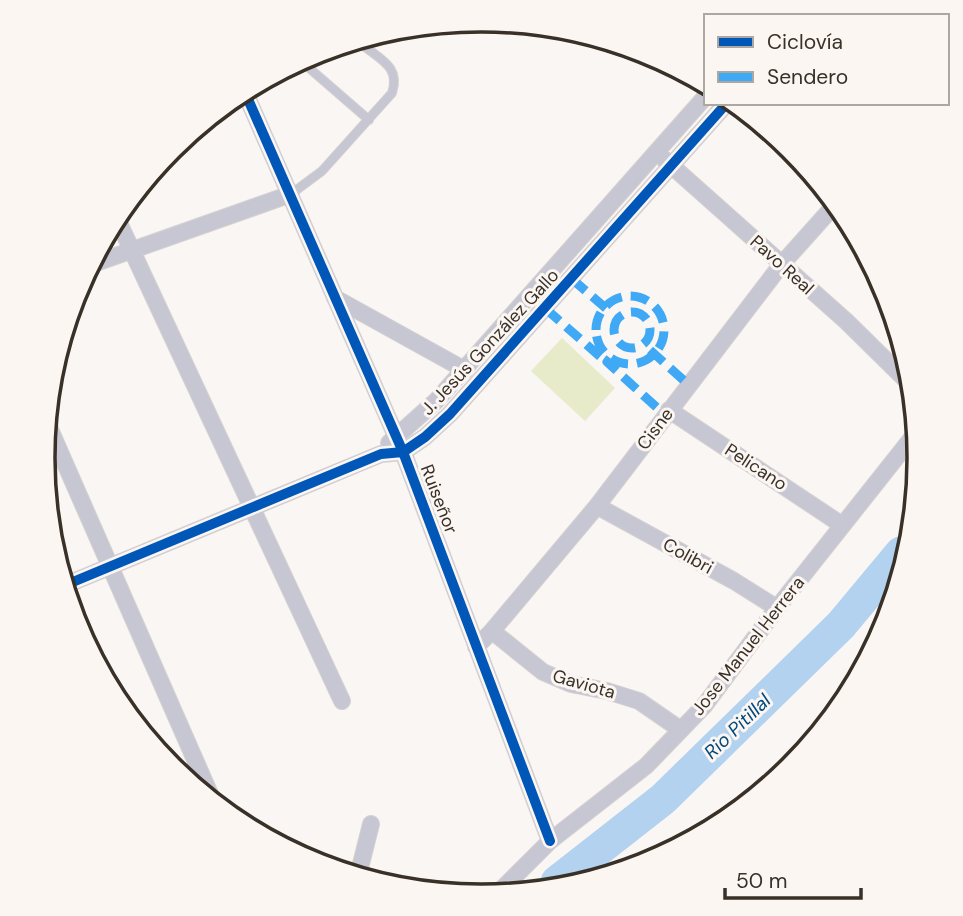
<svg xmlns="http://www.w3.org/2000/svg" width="963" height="916" font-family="'DM Sans',sans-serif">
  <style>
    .green { fill: #e7ebca }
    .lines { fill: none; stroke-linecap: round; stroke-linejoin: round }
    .river { stroke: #b3d2ef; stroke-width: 33 }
    .service-casing { stroke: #d6d2d0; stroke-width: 10 }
    .minor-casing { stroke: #d6d2d0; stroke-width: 18 }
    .service { stroke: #c7c6d3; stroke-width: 8 }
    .minor { stroke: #c7c6d3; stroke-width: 16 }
    .quiet { stroke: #3fa9f5; stroke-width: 9; stroke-dasharray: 18 9; stroke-linecap: butt }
    .cycleway-casing { stroke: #fbf6f2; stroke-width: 15 }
    .cycleway { stroke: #0057b8; stroke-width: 10 }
    .labels { text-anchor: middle; stroke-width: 6; stroke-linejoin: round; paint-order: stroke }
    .street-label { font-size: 18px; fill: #393028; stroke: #fbf6f2 }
    .water-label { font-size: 19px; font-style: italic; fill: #00497d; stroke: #fbf6f2 }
    .rim { fill: none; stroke: #393028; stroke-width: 3.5 }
  </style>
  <rect width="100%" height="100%" fill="#f9f6f4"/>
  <path class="green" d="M562,338l53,50 -30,33 -54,-50z"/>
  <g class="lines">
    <path class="river" d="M557,882l106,-83 178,-174 60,-72"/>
    <g class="service-casing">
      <path id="service" d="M301,61l68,59
        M291,194l31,-23 70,-78c9,-27 -13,-34 -32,-50"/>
    </g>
    <g class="minor-casing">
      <path id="minor" d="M247,97l156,355 147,389
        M664,159l182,162 59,58
        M120,225l222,476
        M93,264l198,-70
        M335,298l130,72
        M669,410l173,115
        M49,427l161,367
        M389,443l47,-42 270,-305
        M597,506l137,75 43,27
        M68,584l313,-130 22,-2 22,-15 25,-23 276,-310
        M492,631l51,41 28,12 36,7 32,10 42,29
        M476,647l16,-16 105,-125 184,-241 51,-57
        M359,872l12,-48
        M498,893l52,-52 96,-75 58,-60 73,-98 138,-174"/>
    </g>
    <use href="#service" class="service"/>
    <use href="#minor" class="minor"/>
    <path class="quiet" d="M572,279l37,32
      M596 330a34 34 0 1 1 68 0a34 34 0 1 1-68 0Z
      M546,309l58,51
      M614 330a18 18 0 1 1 36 0a18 18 0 1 1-36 0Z
      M650,350l39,35
      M610,358l-3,4 58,53"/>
    <g class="cycleway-casing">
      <path id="cycleway" d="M247,97l156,355 147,389
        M68,584l313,-130 22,-2 22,-15 25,-23 276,-310"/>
    </g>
    <use href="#cycleway" class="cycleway"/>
  </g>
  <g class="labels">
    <g class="street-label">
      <text transform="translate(782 265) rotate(42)" y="6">Pavo Real</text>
      <text transform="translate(490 342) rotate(-47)" y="6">J. Jesús González Gallo</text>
      <text transform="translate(655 429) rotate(-53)" y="6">Cisne</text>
      <text transform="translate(756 467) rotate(33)" y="6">Pelicano</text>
      <text transform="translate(439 499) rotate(69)" y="6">Ruiseñor</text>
      <text transform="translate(688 556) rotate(29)" y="6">Colibri</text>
      <text transform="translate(748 646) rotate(-52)" y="6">Jose Manuel Herrera</text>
      <text transform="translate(584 684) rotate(16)" y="6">Gaviota</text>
    </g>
    <g class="water-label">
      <text transform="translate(737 726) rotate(-44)" y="7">Rio Pitillal</text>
    </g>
  </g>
  <path d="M0 0H963V916H0ZM55 458a426 426 0 1 1 852 0a426 426 0 1 1-852 0Z" fill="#fbf6f2" fill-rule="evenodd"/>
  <path class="rim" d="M55 458a426 426 0 1 1 852 0a426 426 0 1 1-852 0Z"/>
  <rect x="704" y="14" width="245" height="91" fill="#fbf6f2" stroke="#ada7a1" stroke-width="2"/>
  <rect x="718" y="37" width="35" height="10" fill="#0057b8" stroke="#ada7a1" stroke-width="2"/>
  <text x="767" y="49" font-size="21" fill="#393028">Ciclovía</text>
  <rect x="718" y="72" width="35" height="10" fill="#3fa9f5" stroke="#ada7a1" stroke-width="2"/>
  <text x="767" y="84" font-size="21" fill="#393028">Sendero</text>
  <path d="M725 888v10h136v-10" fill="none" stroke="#393028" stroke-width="3.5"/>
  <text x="736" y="888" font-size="21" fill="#393028" stroke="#fbf6f2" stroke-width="5" paint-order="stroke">50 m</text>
</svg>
